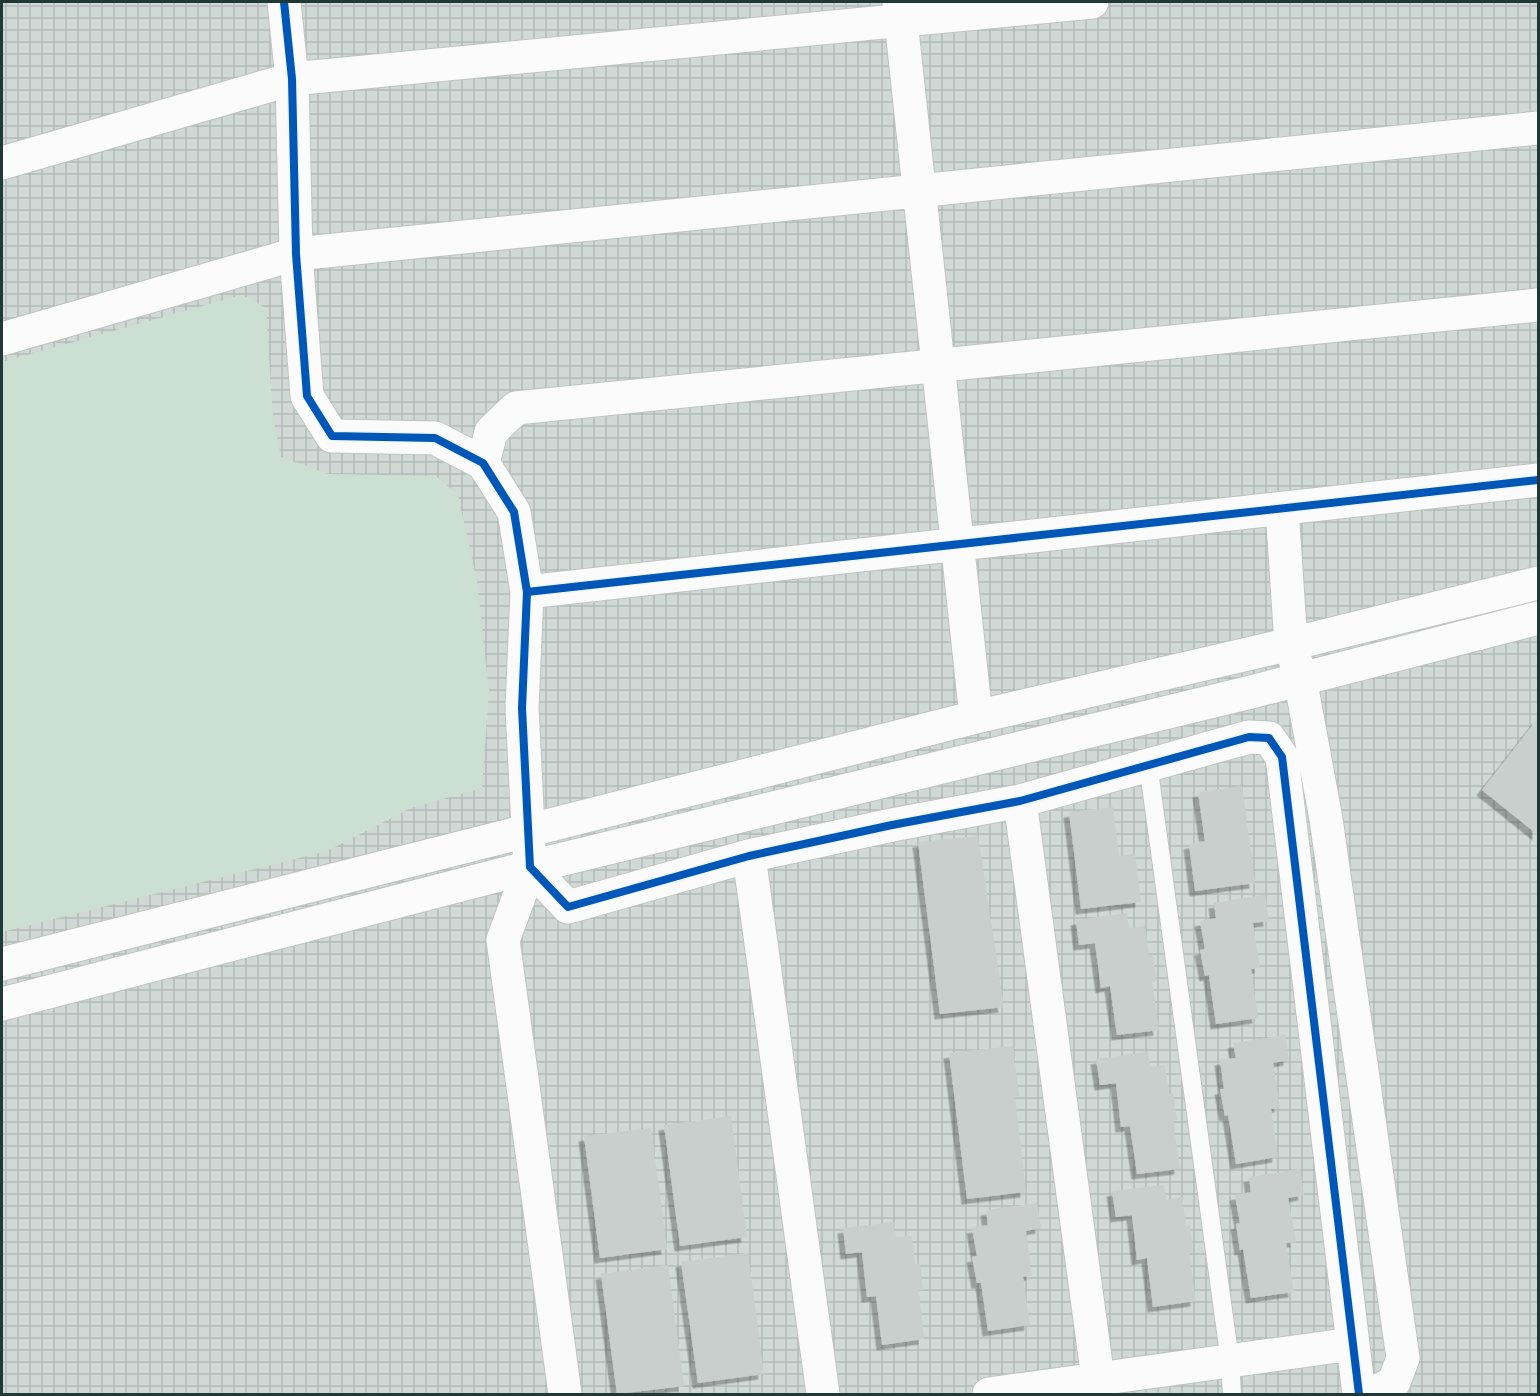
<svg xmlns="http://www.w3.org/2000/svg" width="1540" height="1396" font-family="'Archivo Narrow',sans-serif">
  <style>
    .industrial { fill: url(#industrial-grid) }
    .garden { fill: #cbe0d2 }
    .building { fill: #c9cfcd; filter: url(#shadow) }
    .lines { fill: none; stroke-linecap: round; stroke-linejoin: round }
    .service-casing { stroke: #bfc4c2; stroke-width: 20 }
    .minor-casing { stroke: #bfc4c2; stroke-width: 35 }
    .service { stroke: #fbfbfb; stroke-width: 18 }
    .minor { stroke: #fbfbfb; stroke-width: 33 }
    .cycleway-casing { stroke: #f0f7f3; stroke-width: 11 }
    .cycleway { stroke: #0057b8; stroke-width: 8 }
  </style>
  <defs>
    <pattern id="industrial-grid" width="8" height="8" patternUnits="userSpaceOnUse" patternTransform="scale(1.5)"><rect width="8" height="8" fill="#d0d9d5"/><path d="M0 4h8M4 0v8" fill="none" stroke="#b2bbb7"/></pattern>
    <filter id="shadow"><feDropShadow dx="-5.5" dy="5.5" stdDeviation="0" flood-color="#0004"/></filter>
  </defs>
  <rect width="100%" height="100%" fill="#e2e7e5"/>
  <path class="industrial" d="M2,2h1536v1392h-1536z"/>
  <path class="garden" d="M242,295l24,13 7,109 8,40 47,17 108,2 22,19 19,86 12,110 -7,97 -71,20 -84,43 -325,81v-570z"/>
  <path class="building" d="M1538,718v117l-56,-45z
    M1242,786l13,97 -60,8 -6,-47 16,-3 -7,-49z
    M1113,807l6,49 16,-2 6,48 -60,7 -12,-97z
    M978,836l26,171 -64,7 -22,-172z
    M1265,895l4,26 -16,2 7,45 -9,1 7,49 -42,6 -7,-49 -4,1 -5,-26 5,-1 -5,-28 16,-3 -2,-15z
    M1127,913l2,15 16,-2 4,29 4,-1 3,26 -4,1 7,49 -42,5 -7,-49 -9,2 -6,-45 -16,2 -3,-25z
    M1285,1035l4,25 -16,3 7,44 -9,2 7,48 -42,7 -8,-49 -3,1 -5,-27h4l-4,-29 16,-2 -3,-15z
    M1013,1046l6,50h-4l11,96 -59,7 -18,-146z
    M1148,1052l2,15 15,-2 4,29 4,-1 4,27h-4l7,49 -43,5 -7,-48 -9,1 -5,-44 -16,2 -4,-26z
    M731,1116l16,121 -67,9 -16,-121z
    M651,1128l16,121 -67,9 -16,-122z
    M1300,1169l4,26 -16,3 8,44 -10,1 8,49 -43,6 -8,-49 -3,1 -4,-26 4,-1 -5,-28 16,-3 -2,-15z
    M1164,1185l2,15 16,-3 4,29 4,-1 3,27h-4l7,49 -43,6 -6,-49 -10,2 -5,-45 -16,2 -4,-26z
    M1037,1203l4,25 -15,3 6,44 -9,2 7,48 -42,6 -7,-48h-4l-5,-26 5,-1 -5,-28 16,-3 -2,-15z
    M894,1222l2,15 16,-1 3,28 5,-1 3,27h-4l5,49 -42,6 -6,-49 -9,1 -5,-45 -16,2 -3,-26z
    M748,1253l16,121 -66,9 -17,-121z
    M668,1265l16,121 -67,8 -16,-120z"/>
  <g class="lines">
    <g class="service-casing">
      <path id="service" d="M1148,764l82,597 2,33"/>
    </g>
    <g class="minor-casing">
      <path id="minor" d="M284,2l8,77 4,175 11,142 25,40 103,2 48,25 31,49 13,80 1011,-112
        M899,2l77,715
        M2,163l290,-84 800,-77
        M2,339l294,-85 1242,-126
        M483,463l8,-31 25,-24 1022,-103
        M1282,509l9,135 9,34 26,141 77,539 -9,24 -21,12
        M527,592l-5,116 8,159 38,40 181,-51 143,-31 128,-24 229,-64 20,1 13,19 77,637
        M1020,801l80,593
        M749,856l74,538
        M530,867l-27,73 62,454
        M2,964l974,-247 315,-73 247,-61
        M2,1004l528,-137 721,-175 287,-74
        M989,1394l363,-50"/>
    </g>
    <use href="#service" class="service"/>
    <use href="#minor" class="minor"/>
    <g class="cycleway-casing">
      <path id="cycleway" d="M284,2l8,77 4,175 11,142 25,40 103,2 48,25 31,49 13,80 1011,-112
        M527,592l-5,116 8,159 38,40 181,-51 143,-31 128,-24 229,-64 20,1 13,19 77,637"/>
    </g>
    <use href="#cycleway" class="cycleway"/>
  </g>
  <rect width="1540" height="1396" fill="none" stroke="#213934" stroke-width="6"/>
</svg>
